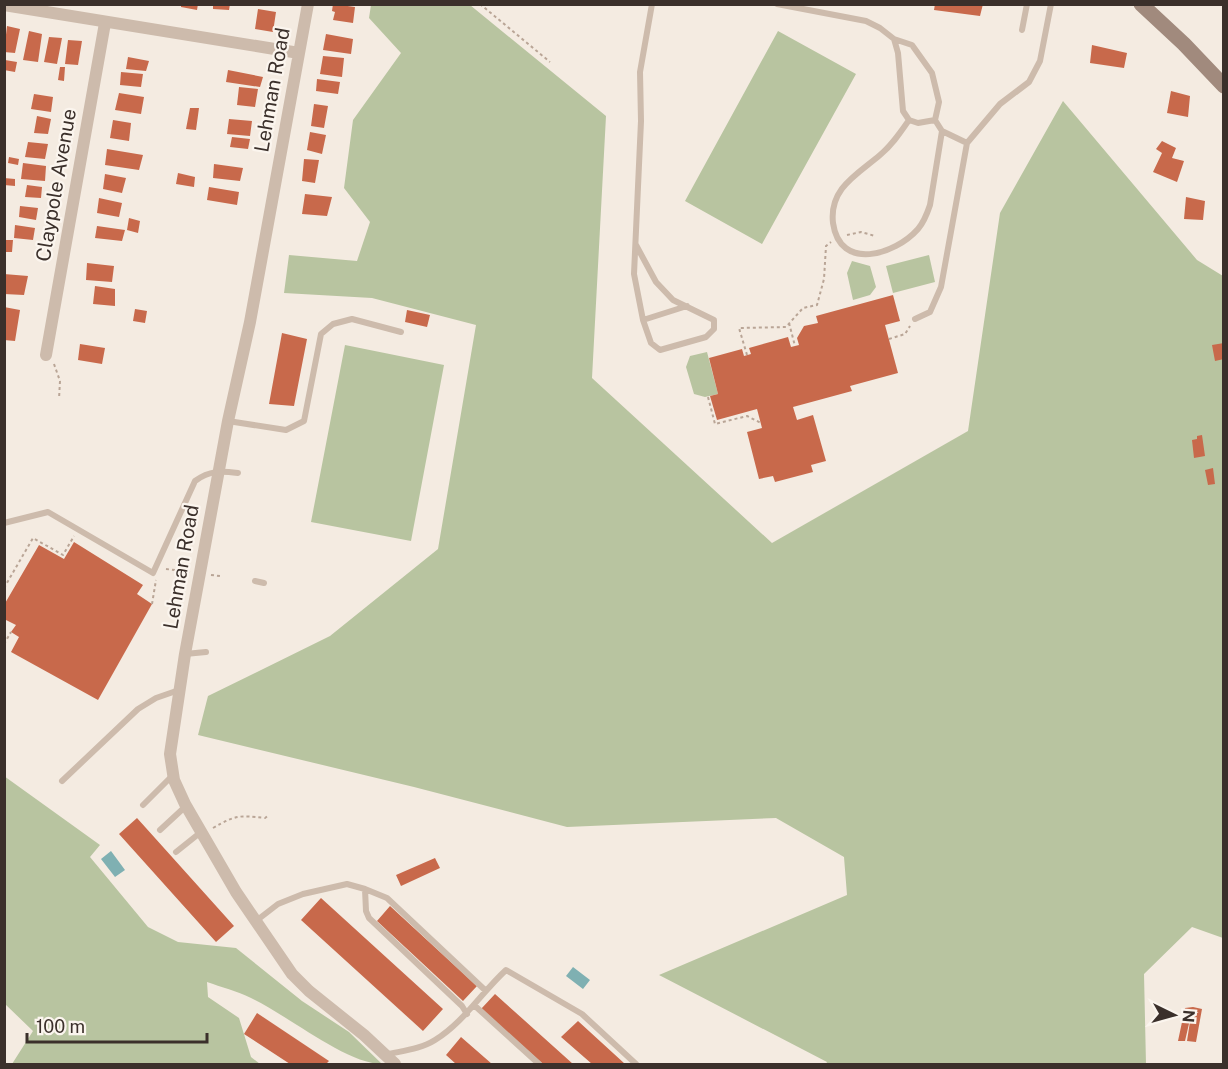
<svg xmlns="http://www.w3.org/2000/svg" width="1228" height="1069" font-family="'Public Sans',sans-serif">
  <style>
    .green { fill: #b8c4a0 }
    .water { fill: #7fb0b2 }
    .building { fill: #c8694b }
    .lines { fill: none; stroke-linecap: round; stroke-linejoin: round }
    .path { stroke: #b9a596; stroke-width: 2; stroke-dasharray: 3 3; stroke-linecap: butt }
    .lane { stroke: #cdbbac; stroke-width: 6 }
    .street { stroke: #cdbbac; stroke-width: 12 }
    .secondary { stroke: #a18a7d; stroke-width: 15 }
    .labels { text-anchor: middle; stroke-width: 4.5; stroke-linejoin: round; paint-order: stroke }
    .street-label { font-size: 20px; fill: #3b302b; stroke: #fbf5ee }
  </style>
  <rect width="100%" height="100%" fill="#f4ebe1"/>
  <path class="green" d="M371,5h99l136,111 -14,262 180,165 196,-112 32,-218 63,-112 134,159 26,16v662l-31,-11 -48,47 2,90h-320l1,-2 -168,-87 188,-80 -3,-38 -68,-39 -209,9 -153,-40 -216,-52 10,-39 122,-60 108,-87 38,-224 -104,-27 -88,-5 5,-38 68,6 13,-39 -26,-34 9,-68 48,-67 -32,-35z
    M778,31l78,43 -94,170 -77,-43z
    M929,255l6,27 -42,11 -7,-27z
    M852,261l18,5 6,21 -6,8 -17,5 -6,-27z
    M345,345l99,20 -33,176 -100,-19z
    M707,352l11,42 -13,3 -11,-3 -8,-27 4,-11z
    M4,776l96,69 -10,12 58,70 30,15 58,6 66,53 47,31 33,32c-36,0 -96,-50 -131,-66 -14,-7 -30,-11 -44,-16l1,15 31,21 12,39 9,7h-248l21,-33 -28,-27z"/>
  <path class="water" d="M111,851l14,19 -10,7 -14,-18z
    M573,967l17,13 -7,9 -17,-13z"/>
  <path class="building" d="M181,4h17l-1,6 -16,-3z
    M213,4h17l-1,6 -16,-1z
    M333,4l22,3 -2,16 -20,-3 2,-8 -3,-1z
    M935,4h48l-3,12 -46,-6z
    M258,9l18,3 -3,20 -18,-3z
    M7,26l13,3 -5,24 -11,-1z
    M29,31l13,3 -4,28 -15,-2z
    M326,34l27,5 -2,15 -28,-4z
    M49,37l13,1 -5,26 -13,-2z
    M68,40l14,1 -4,24 -13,-1z
    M1092,45l35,8 -3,15 -34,-5z
    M323,56l21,2 -2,19 -22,-3z
    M128,57l21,4 -3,10 -20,-2z
    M5,60l12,2 -2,10 -11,-2z
    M60,67h5l-1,14 -6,-1z
    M228,70l35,7 -3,10 -34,-5z
    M121,72l22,2 -2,13 -21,-2z
    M317,79l23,3 -2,12 -22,-3z
    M239,87l19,2 -3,18 -18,-2z
    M1171,91l19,5 -2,21 -21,-4z
    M119,93l25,4 -3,17 -26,-4z
    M34,94l19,3 -2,15 -20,-3z
    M314,104l14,2 -4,22 -13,-2z
    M190,108h9l-3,22 -10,-1z
    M37,116l14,3 -3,15 -14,-1z
    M229,119l23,2 -2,15 -23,-2z
    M113,120l18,3 -2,18 -19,-3z
    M310,132l16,3 -4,19 -15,-4z
    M232,137l18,2 -2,10 -18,-2z
    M1162,141l14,7 -4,10 12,3 -7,21 -24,-10 9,-19 -6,-4z
    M28,142l20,2 -3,15 -20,-2z
    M107,149l36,6 -4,15 -34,-5z
    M9,157l10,2 -1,6 -10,-2z
    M304,159l15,1 -4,23 -13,-2z
    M23,163l23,3 -1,15 -24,-2z
    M214,164l29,4 -3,13 -27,-3z
    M178,173l17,4 -1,10 -18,-3z
    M105,174l21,4 -4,15 -19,-4z
    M4,178l11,1v7l-11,-1z
    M27,185l15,2 -1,11 -16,-1z
    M209,187l30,5 -2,13 -30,-5z
    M305,194l27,3 -5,19 -25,-2z
    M1186,197l19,4 -2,19 -19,-1z
    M99,198l23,5 -3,14 -22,-4z
    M20,206l18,2 -2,12 -17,-3z
    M129,218l11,3 -2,12 -11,-3z
    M15,225l20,3 -2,12 -19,-2z
    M97,226l28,4 -3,11 -27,-3z
    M4,240h9l-1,12h-8z
    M87,263l27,3 -2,16 -26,-2z
    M4,274l24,2 -4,19 -20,-1z
    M95,286l20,3v17l-22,-2z
    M893,295l7,26 -15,4 13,48 -48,13 2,5 -59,16 4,13 16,-5 13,46 -15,4 2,7 -38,10 -2,-6 -14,3 -12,-47 15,-4 -5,-19 -40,11 -7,-24 8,-2 -9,-36 33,-9 2,7 7,-2 -2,-6 39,-11 3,10 8,-2 -2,-7 7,-12 14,-3 -2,-7z
    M4,307l16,3 -5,31 -11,-1z
    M135,309l12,2 -2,12 -12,-2z
    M407,310l23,5 -3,12 -22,-5z
    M282,333l25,6 -13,67 -25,-2z
    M1224,343v16l-9,2 -3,-16z
    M80,344l25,4 -3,16 -24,-4z
    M1202,435l3,21 -11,2 -2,-18 5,-1v-3z
    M1213,468l2,16 -7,1 -3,-15z
    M74,542l69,43 -6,9 15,10 -54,96 -87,-48 8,-15 -8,-5 5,-7 -12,-6v-14l35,-60 25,14z
    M137,818l97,108 -18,16 -97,-108z
    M435,858l5,10 -39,18 -5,-11z
    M321,898l122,111 -20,22 -122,-111z
    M390,906l87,80 -14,15 -86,-80z
    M495,994l78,70h-30l-62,-55z
    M1193,1007l9,2 -6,33 -9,-1 4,-26 -6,26h-7l7,-33z
    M257,1013l72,48 -3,3h-36l-46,-30z
    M578,1021l47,43h-33l-31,-27z
    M461,1037l31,27h-36l-10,-9z"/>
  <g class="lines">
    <path class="path" d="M480,4l70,58
      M847,235l14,-3 14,4
      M789,323l6,23
      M889,339l16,-5 5,-8
      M747,355l-8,-27 47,-1 17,-19 14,-3 7,-26 2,-33 5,-4
      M54,364l6,17 -1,18
      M708,397l7,27 32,-8 14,7
      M166,569l24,3
      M211,575l9,1
      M4,588l29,-50 30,17 11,-19
      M152,604l4,-24
      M4,644l7,-12
      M213,828c23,-13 26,-13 52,-10l4,-3"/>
    <path class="lane" d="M777,4l89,17 14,7 14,11 18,6 20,28 7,29 -4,18 -17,3 -9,-3 -6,-9 -5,-58 -4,-14
      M1022,30l5,-26
      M909,120c-9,13 -17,25 -29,35 -22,19 -51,33 -47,68 7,49 62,32 85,6 6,-7 9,-15 12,-24l12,-74
      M935,120l7,11 25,12
      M636,245l20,37 17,18 41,20v9l-8,8 -46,13 -9,-7 -8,-23 -9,-46 7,-153 -1,-49 12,-68
      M915,319l15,-7 11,-25 26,-144 33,-39 29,-22 11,-21 11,-57
      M643,320l44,-14
      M228,421l58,9 18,-9 17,-87 12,-10 19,-5 49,13
      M4,523l44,-11 105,61 42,-92c15,-11 26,-10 43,-8
      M255,581l9,2
      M185,654l21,-2
      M62,781l76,-72 18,-11 23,-8
      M143,805l30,-30
      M160,830l26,-24
      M176,852l25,-20
      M365,889l1,22 3,7 93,88 5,8
      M256,921l22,-17 25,-10 44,-10 18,5 22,9 99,93
      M474,1005l65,59
      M385,1055c16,-4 36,-6 50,-15 29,-18 46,-47 71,-70l76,44 54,50"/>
    <path class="street" d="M308,4l-58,318 -22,99 -43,233 -15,100 4,26 11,24 51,88 56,82 17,17 55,44 31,29
      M4,5l295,48
      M46,355l59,-332"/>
    <path class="secondary" d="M1141,4l43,40 40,42"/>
  </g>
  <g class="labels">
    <g class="street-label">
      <text transform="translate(272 90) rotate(-80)" y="7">Lehman Road</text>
      <text transform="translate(56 185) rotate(-80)" y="7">Claypole Avenue</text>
      <text transform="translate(181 567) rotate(-80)" y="7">Lehman Road</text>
    </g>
  </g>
  <rect width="1228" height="1069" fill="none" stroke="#3b302b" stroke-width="12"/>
  <g transform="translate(1174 1015) rotate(95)" stroke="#fbf5ee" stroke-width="4.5" paint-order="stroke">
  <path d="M0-4.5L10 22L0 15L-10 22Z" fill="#3b302b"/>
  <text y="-9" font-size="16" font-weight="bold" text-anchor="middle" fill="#3b302b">N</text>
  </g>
  <path d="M27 1033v9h180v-9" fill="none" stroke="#3b302b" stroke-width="3"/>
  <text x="36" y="1033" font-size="18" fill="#3b302b" stroke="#fbf5ee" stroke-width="4.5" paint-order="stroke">100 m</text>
</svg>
